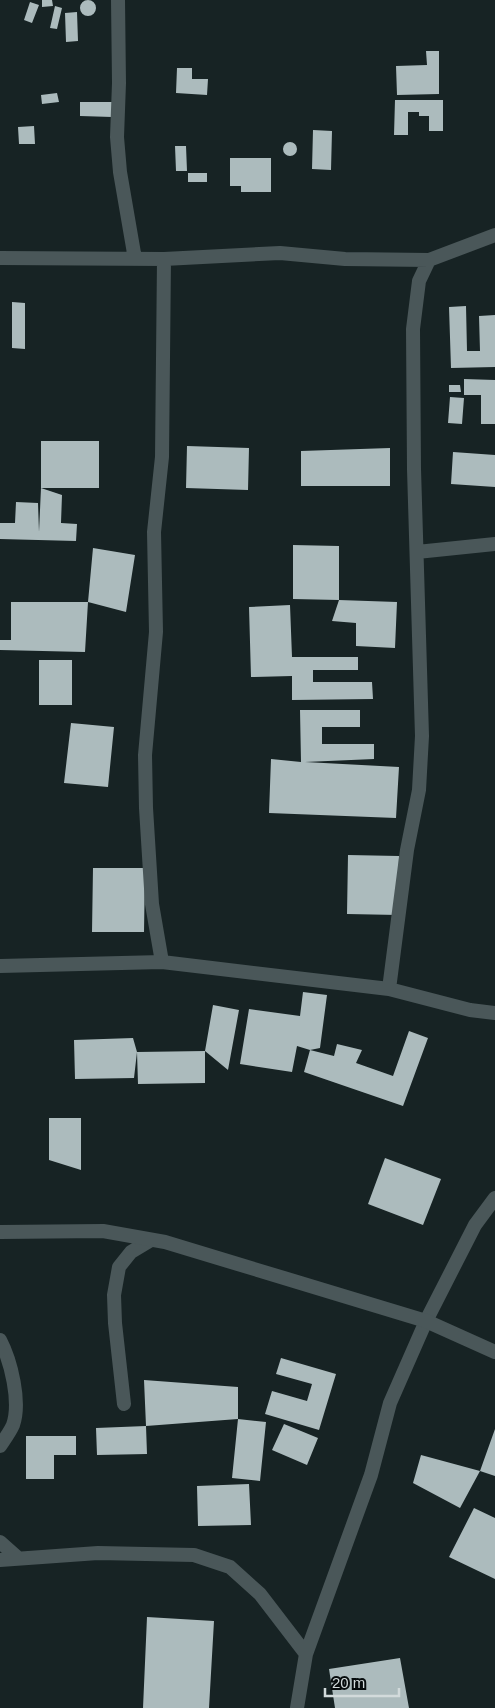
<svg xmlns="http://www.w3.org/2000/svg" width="495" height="1708" font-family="Arial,sans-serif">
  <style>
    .building { fill: #acbbbd }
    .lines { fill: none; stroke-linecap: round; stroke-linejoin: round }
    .minor { stroke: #4a5759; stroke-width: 14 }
    .tertiary { stroke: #4a5759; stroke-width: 14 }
  </style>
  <rect width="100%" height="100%" fill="#172324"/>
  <path class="building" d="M80 8a8 8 0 1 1 16 0a8 8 0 1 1-16 0Z
    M42,0h10l1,6 -11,1z
    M30,2l9,3 -7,18 -8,-3z
    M55,6l7,2 -5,21 -7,-1z
    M77,12l1,29 -12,1 -1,-29z
    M426,51h13v43l-42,1 -1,-29 31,-1z
    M177,68h15v11h16l-1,16 -31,-2z
    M57,93l2,9 -17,2 -1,-9z
    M395,100h48v31h-14v-15h-10v-4h-11v23h-14z
    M80,102h32v15l-32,-1z
    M34,126l1,18h-16l-1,-17z
    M313,130l19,1 -1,39 -19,-1z
    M283 149a7 7 0 1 1 14 0a7 7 0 1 1-14 0Z
    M175,146h11l1,25h-11z
    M230,158h41v34h-30v-6h-11z
    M188,173h19v9h-19z
    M12,302l13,1v46l-13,-1z
    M466,306l1,45h13l-1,-35 16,-1v52l-44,1 -2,-61z
    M464,379l31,1v44h-14v-29h-17z
    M449,385h11l1,7h-12z
    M450,397l14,1 -2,26 -14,-1z
    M41,441h58v47h-58z
    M187,446l62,2 -1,42 -62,-2z
    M390,448v38h-89v-35z
    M453,452l42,3v32l-44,-3z
    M41,488l21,7 -1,28 16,1 -1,17 -76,-2v-16h15l1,-21 22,1 1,29z
    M293,545l46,1v54l-46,-1z
    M93,548l42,7 -9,57 -38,-10z
    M339,600l58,2 -2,46 -39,-2v-23l-24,-2z
    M11,602h77l-3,50 -85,-2v-10h11z
    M290,605l2,52h66v13h-45v12h59l1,17 -81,1v-24l-41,1 -2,-70z
    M39,660h33v45h-33z
    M300,710h60v17h-38v17h52v15l-69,3 94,5 -3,51 -127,-5 2,-54 30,3z
    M71,723l43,4 -6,60 -44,-4z
    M348,855l51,1 -1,59 -51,-1z
    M93,868h52l-1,64h-52z
    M303,992l24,3 -7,53 -10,2 -13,-4 -5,26 -52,-8 9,-55 51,7z
    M213,1005l26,5 -11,60 -23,-19z
    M409,1031l19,7 -25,68 -99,-34 6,-22 24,6 3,-12 25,6 -6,13 37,13z
    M133,1038l4,14 -3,26 -59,1 -1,-39z
    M205,1051v32l-67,1 -1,-32z
    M49,1118h32v52l-32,-10z
    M385,1158l56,21 -18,46 -55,-21z
    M281,1358l55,16 -17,56 -54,-16 7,-23 35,10 5,-17 -36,-10z
    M144,1380l94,7v32l-92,7 1,28 -50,1 -1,-27 50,-2z
    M238,1419l28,3 -6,59 -28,-3z
    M284,1424l34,14 -11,27 -35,-15z
    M495,1429v47l-15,-5 -20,37 -47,-25 8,-28 59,16z
    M26,1436h50v19h-22v24h-28z
    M249,1484l2,41 -53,1 -1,-40z
    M474,1508l21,10v61l-46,-22z
    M147,1617l67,4 -5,87h-66z
    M400,1658l9,50h-74l-6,-39z"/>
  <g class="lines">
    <path class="minor" d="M118,0l1,83 -2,54 3,35 15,87
      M0,258l164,1 116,-6 65,6 84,1 66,-25
      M417,552l78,-8
      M162,962l-10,-58 -6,-96 -1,-53 11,-123 -2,-100 8,-75 2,-198
      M0,966l162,-4 227,27 81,21 25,3
      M389,989l18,-139 12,-60 3,-54 -8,-267 -1,-140 6,-48 10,-21
      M0,1340c11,21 21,62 13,85 -3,7 -9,15 -13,21
      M124,1404l-9,-81 -1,-28 5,-28 12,-15 20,-12
      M0,1542l18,16
      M0,1560l98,-7 96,2 36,12 30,27 46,60
      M297,1708l9,-54 65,-179 19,-72 36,-82 49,-96 20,-27"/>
    <path class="tertiary" d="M0,1232l103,-1 62,11 261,79 69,31"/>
  </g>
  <path d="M325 1688v8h74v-8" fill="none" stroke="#d2dadb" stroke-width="2.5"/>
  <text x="332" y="1688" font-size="15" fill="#d2dadb" stroke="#060b0c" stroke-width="4" paint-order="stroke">20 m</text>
</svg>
